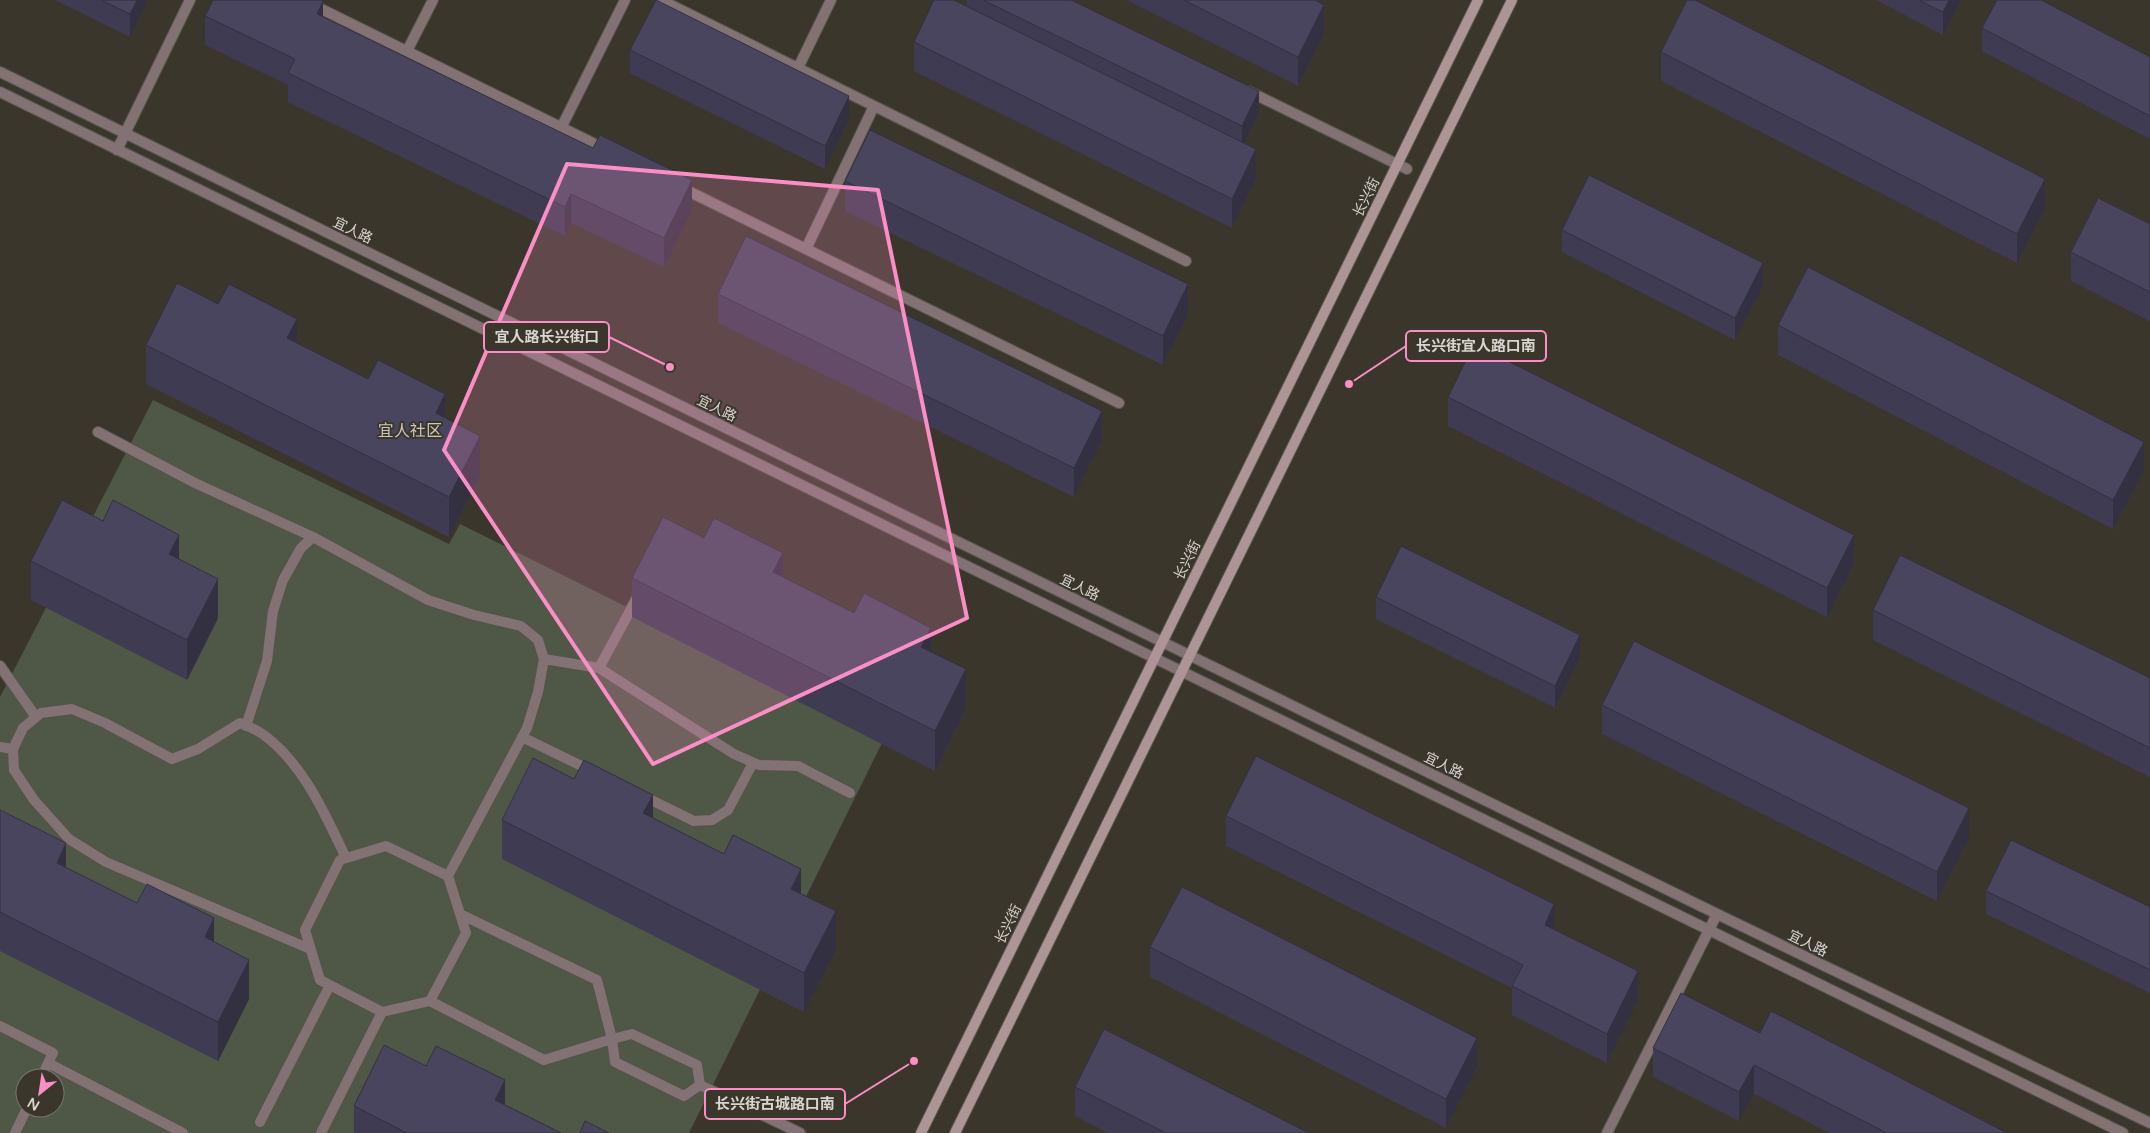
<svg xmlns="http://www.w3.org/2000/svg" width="2150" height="1133" font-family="'Varela Round','Noto Sans SC',sans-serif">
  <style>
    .green { fill: #4f5747; fill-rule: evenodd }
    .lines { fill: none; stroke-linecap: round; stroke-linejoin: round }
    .lane-casing { stroke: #57534a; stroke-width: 12 }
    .street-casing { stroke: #57534a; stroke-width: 12 }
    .secondary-casing { stroke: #57534a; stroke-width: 12 }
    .lane { stroke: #827274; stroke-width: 10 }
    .street { stroke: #827274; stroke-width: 10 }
    .secondary { stroke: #ac9497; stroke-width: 10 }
    .wall { fill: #3f3b52 }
    .shaded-wall { fill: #333042 }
    .building { fill: #49455f; stroke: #333042 }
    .marked { fill: #fb8fc5; fill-opacity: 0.2; stroke: #fb8fc5; stroke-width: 4; stroke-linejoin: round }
    .labels { text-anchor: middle; stroke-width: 4; stroke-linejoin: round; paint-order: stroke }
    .street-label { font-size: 14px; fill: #d9d5d0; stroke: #3b362c }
    .quarter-label { font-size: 16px; fill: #cec8bc; stroke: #3b362c }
    .leader { fill: none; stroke: #fb8fc5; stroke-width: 2 }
    .callout-dot { fill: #fb8fc5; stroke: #3b362c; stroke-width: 2 }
    .callout { fill: #3b362c; stroke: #fb8fc5; stroke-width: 2 }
    .callout-label { font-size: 15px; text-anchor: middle; font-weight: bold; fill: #d9d5d0 }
  </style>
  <rect width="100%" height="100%" fill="#3b362c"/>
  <path class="green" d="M153,400l296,144 11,-20 171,85 251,134 -193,390h-689v-436zM25,1078h30v30h-30z"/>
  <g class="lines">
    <g class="lane-casing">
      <path id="lane" d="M98,432l97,51 118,54
        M0,666l36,51
        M599,668l135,86 25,11 39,1 52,27
        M246,726l21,-65 6,-50 10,-31 18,-32 12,-11 115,63 46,15 47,11 17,14 6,19
        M522,737l70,34
        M0,747l13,2
        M641,795l53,26 18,-1 16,-10 25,-47
        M448,876l-62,-30 -46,14 -35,70 15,50 62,32 48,-11 36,-68 -18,-57 79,-148 11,-36 6,-33 55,9 39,-72
        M310,949l-204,-87 -37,-23 -35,-39 -20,-30 -1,-21 10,-21 18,-15 31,-4 33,14 67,36 26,-10 42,-26c8,3 17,7 24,12 40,30 61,79 82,123
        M430,1001l114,59 68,-21 -15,-59 -137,-66
        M0,1026l53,27 -5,10 135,70
        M41,1078l7,-15
        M700,1085l-3,-20 -65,-31 -20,5 3,23 69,34 16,-11 100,48
        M260,1122l70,-137
        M15,1133l12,-25
        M321,1133l61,-121"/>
    </g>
    <g class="street-casing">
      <path id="street" d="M303,0l304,150
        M661,0l525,261
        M407,51l26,-51
        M798,68l33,-68
        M0,72l1717,842 433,209
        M1248,91l159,78
        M0,92l2123,1041
        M561,128l64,-128
        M117,150l73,-150
        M680,187l439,216
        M806,249l68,-143
        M1607,1133l110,-219"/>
    </g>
    <g class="secondary-casing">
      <path id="secondary" d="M921,1133l557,-1133
        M955,1133l557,-1133"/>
    </g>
    <use href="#lane" class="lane"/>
    <use href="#street" class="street"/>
    <use href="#secondary" class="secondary"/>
  </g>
  <path class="wall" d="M55,0h93l-18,37z
    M967,0h104l188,114 -14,29 11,35 -24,50 -318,-157v-29l53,-36z
    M1126,0h189l9,34 -26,52z
    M1876,0h85l-18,35z
    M205,16l118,1 369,192 -28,58 -93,-44 -6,13 -277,-134v-17l-83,-40z
    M1982,28l168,29v82l-168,-88z
    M630,50l219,69 -24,50 -195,-96z
    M1661,52l384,156 -28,55 -356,-182z
    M845,181l343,133 -25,51 -318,-154z
    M2150,224v97l-79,-40v-29z
    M1562,230l201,56 -28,54 -173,-88z
    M718,294l384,146 -28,57 -356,-174z
    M218,304l227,114 35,57 -31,62 -303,-153v-39z
    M1778,325l366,146 -31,58 -335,-174z
    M1448,397l406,167 -27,53 -379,-191z
    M179,559l39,59 -31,62 -156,-80v-39z
    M783,577l148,75 35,57 -31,62 -303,-154v-39z
    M1376,597l204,61 -25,50 -179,-89z
    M1873,610l277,68v99l-277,-137z
    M1602,705l367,133 -32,63 -335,-167z
    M0,810l66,58 148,74 35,57 -31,62 -218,-110z
    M1226,816l328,113 84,71 -31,63 -95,-48v-27l-286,-142z
    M653,818l148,76 35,56 -32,62 -302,-153v-39z
    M1986,891l164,16v86l-164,-79z
    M1150,947l327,120 -31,61 -296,-151z
    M1760,1033l247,100h-177l-76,-39 -15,27 -86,-44v-29z
    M1075,1087l234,46h-201l-33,-17z
    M505,1105l56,28h-207v-27z"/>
  <path class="shaded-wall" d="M137,0h11l-18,37v-23z
    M1949,0h12l-18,35v-23z
    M323,1v29l-6,-16z
    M1324,5v29l-26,52v-29z
    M1259,91v23l-17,34v-22z
    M849,96v23l-24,50v-23z
    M1256,149v29l-24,50v-29z
    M2045,179v29l-28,55v-29z
    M692,180v29l-28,58v-29z
    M571,194v29l-6,13v-29z
    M1763,263v23l-28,54v-22z
    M1188,284v30l-25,51v-29z
    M297,319v39l-10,-20z
    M445,394v39l-9,-20z
    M1102,411v29l-28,57v-29z
    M480,436v39l-31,62v-40z
    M2144,442v29l-31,58v-29z
    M179,535v39l-10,-20z
    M1854,535v29l-27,53v-29z
    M783,553v39l-10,-20z
    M218,579v39l-31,62v-40z
    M931,628v39l-10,-20z
    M1580,635v23l-25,50v-22z
    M966,669v40l-31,62v-40z
    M653,795v39l-10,-21z
    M1969,808v30l-32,63v-29z
    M66,843v40l-9,-20z
    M801,869v39l-10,-19z
    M1554,904v30l-9,-9z
    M836,911v39l-32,62v-39z
    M214,918v40l-9,-21z
    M249,960v39l-31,62v-39z
    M1638,971v29l-31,63v-29z
    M1477,1038v29l-31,61v-29z
    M1754,1065v29l-15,27v-29z
    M505,1080v40l-10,-20z"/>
  <path class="building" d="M101,0h36l-7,14z
    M213,0h108l2,1 -6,13 276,134 7,-13 92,45 -28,58 -93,-44 -6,13 -277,-134 7,-14 -90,-43z
    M656,0l193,96 -24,50 -195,-96z
    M934,0h20l302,149 -24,50 -318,-157z
    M983,0h88l188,91 -17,35z
    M1184,0h131l9,5 -26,52z
    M1687,0h8l350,179 -28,55 -356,-182z
    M1919,0h30l-6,12z
    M1997,0h44l109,57v59l-168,-88z
    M870,130l318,154 -25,52 -318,-155z
    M1589,175l174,88 -28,55 -173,-88z
    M2098,198l52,26v68l-79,-40z
    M746,236l356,175 -28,57 -356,-174z
    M1808,267l336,175 -31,58 -335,-175z
    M177,283l41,21 11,-20 68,35 -10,19 81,41 10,-19 67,34 -9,19 44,23 -31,61 -303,-152z
    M1474,344l380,191 -27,53 -379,-191z
    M62,500l41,21 10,-21 66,35 -10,19 49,25 -31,61 -156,-79z
    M663,517l41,21 10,-20 69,35 -10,19 81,41 10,-20 67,35 -10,19 45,22 -31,62 -303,-153z
    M1401,546l179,89 -25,51 -179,-89z
    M1900,555l250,123v70l-277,-138z
    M1634,641l335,167 -32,64 -335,-167z
    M1256,756l298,148 -9,21 93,46 -31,63 -95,-48 11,-21 -297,-149z
    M533,758l41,21 10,-19 69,35 -10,18 81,41 9,-19 68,34 -10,20 45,22 -32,62 -302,-153z
    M0,810l66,33 -9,20 80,40 10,-19 67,34 -9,19 44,23 -31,62 -218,-110z
    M2011,840l139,67v63l-164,-79z
    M1182,887l295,151 -31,61 -296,-152z
    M1681,993l79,40 11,-22 236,122h-120l-133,-68 -15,27 -86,-44z
    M1104,1029l205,104h-143l-91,-46z
    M384,1045l42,21 10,-20 69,34 -10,20 66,33h-154l-53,-27z
    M585,1121l24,12h-29z"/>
  <path class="marked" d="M567,164l311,26 89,428 -314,146 -209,-314z"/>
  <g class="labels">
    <g class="street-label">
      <text transform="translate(1366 197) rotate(-64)" y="5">长兴街</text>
      <text transform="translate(353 230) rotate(26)" y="5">宜人路</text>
      <text transform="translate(717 408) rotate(26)" y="5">宜人路</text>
      <text transform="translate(1187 560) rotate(-64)" y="5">长兴街</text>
      <text transform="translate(1080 587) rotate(26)" y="5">宜人路</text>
      <text transform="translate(1444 765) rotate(26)" y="5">宜人路</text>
      <text transform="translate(1008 924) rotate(-64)" y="5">长兴街</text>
      <text transform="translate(1808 943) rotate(26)" y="5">宜人路</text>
    </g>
    <g class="quarter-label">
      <text x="410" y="436">宜人社区</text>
    </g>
  </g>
  <path class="leader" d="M670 367L609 337M1349 384L1406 346M914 1061L845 1104"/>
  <g class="callout-dot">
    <circle cx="670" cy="367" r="5"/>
    <circle cx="1349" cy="384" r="5"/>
    <circle cx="914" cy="1061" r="5"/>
  </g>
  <g class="callout">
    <rect x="484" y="322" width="125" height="30" rx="5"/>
    <rect x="1406" y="331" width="140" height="30" rx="5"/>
    <rect x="705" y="1089" width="140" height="30" rx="5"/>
  </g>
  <g class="callout-label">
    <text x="547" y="342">宜人路长兴街口</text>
    <text x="1476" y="351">长兴街宜人路口南</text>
    <text x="775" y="1109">长兴街古城路口南</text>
  </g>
  <g transform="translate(40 1093) rotate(210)"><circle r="24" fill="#3b362c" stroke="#7a766e"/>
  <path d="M0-4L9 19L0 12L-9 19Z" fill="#fb8fc5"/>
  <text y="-8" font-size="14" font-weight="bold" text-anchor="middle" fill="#d9d5d0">N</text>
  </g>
</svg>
